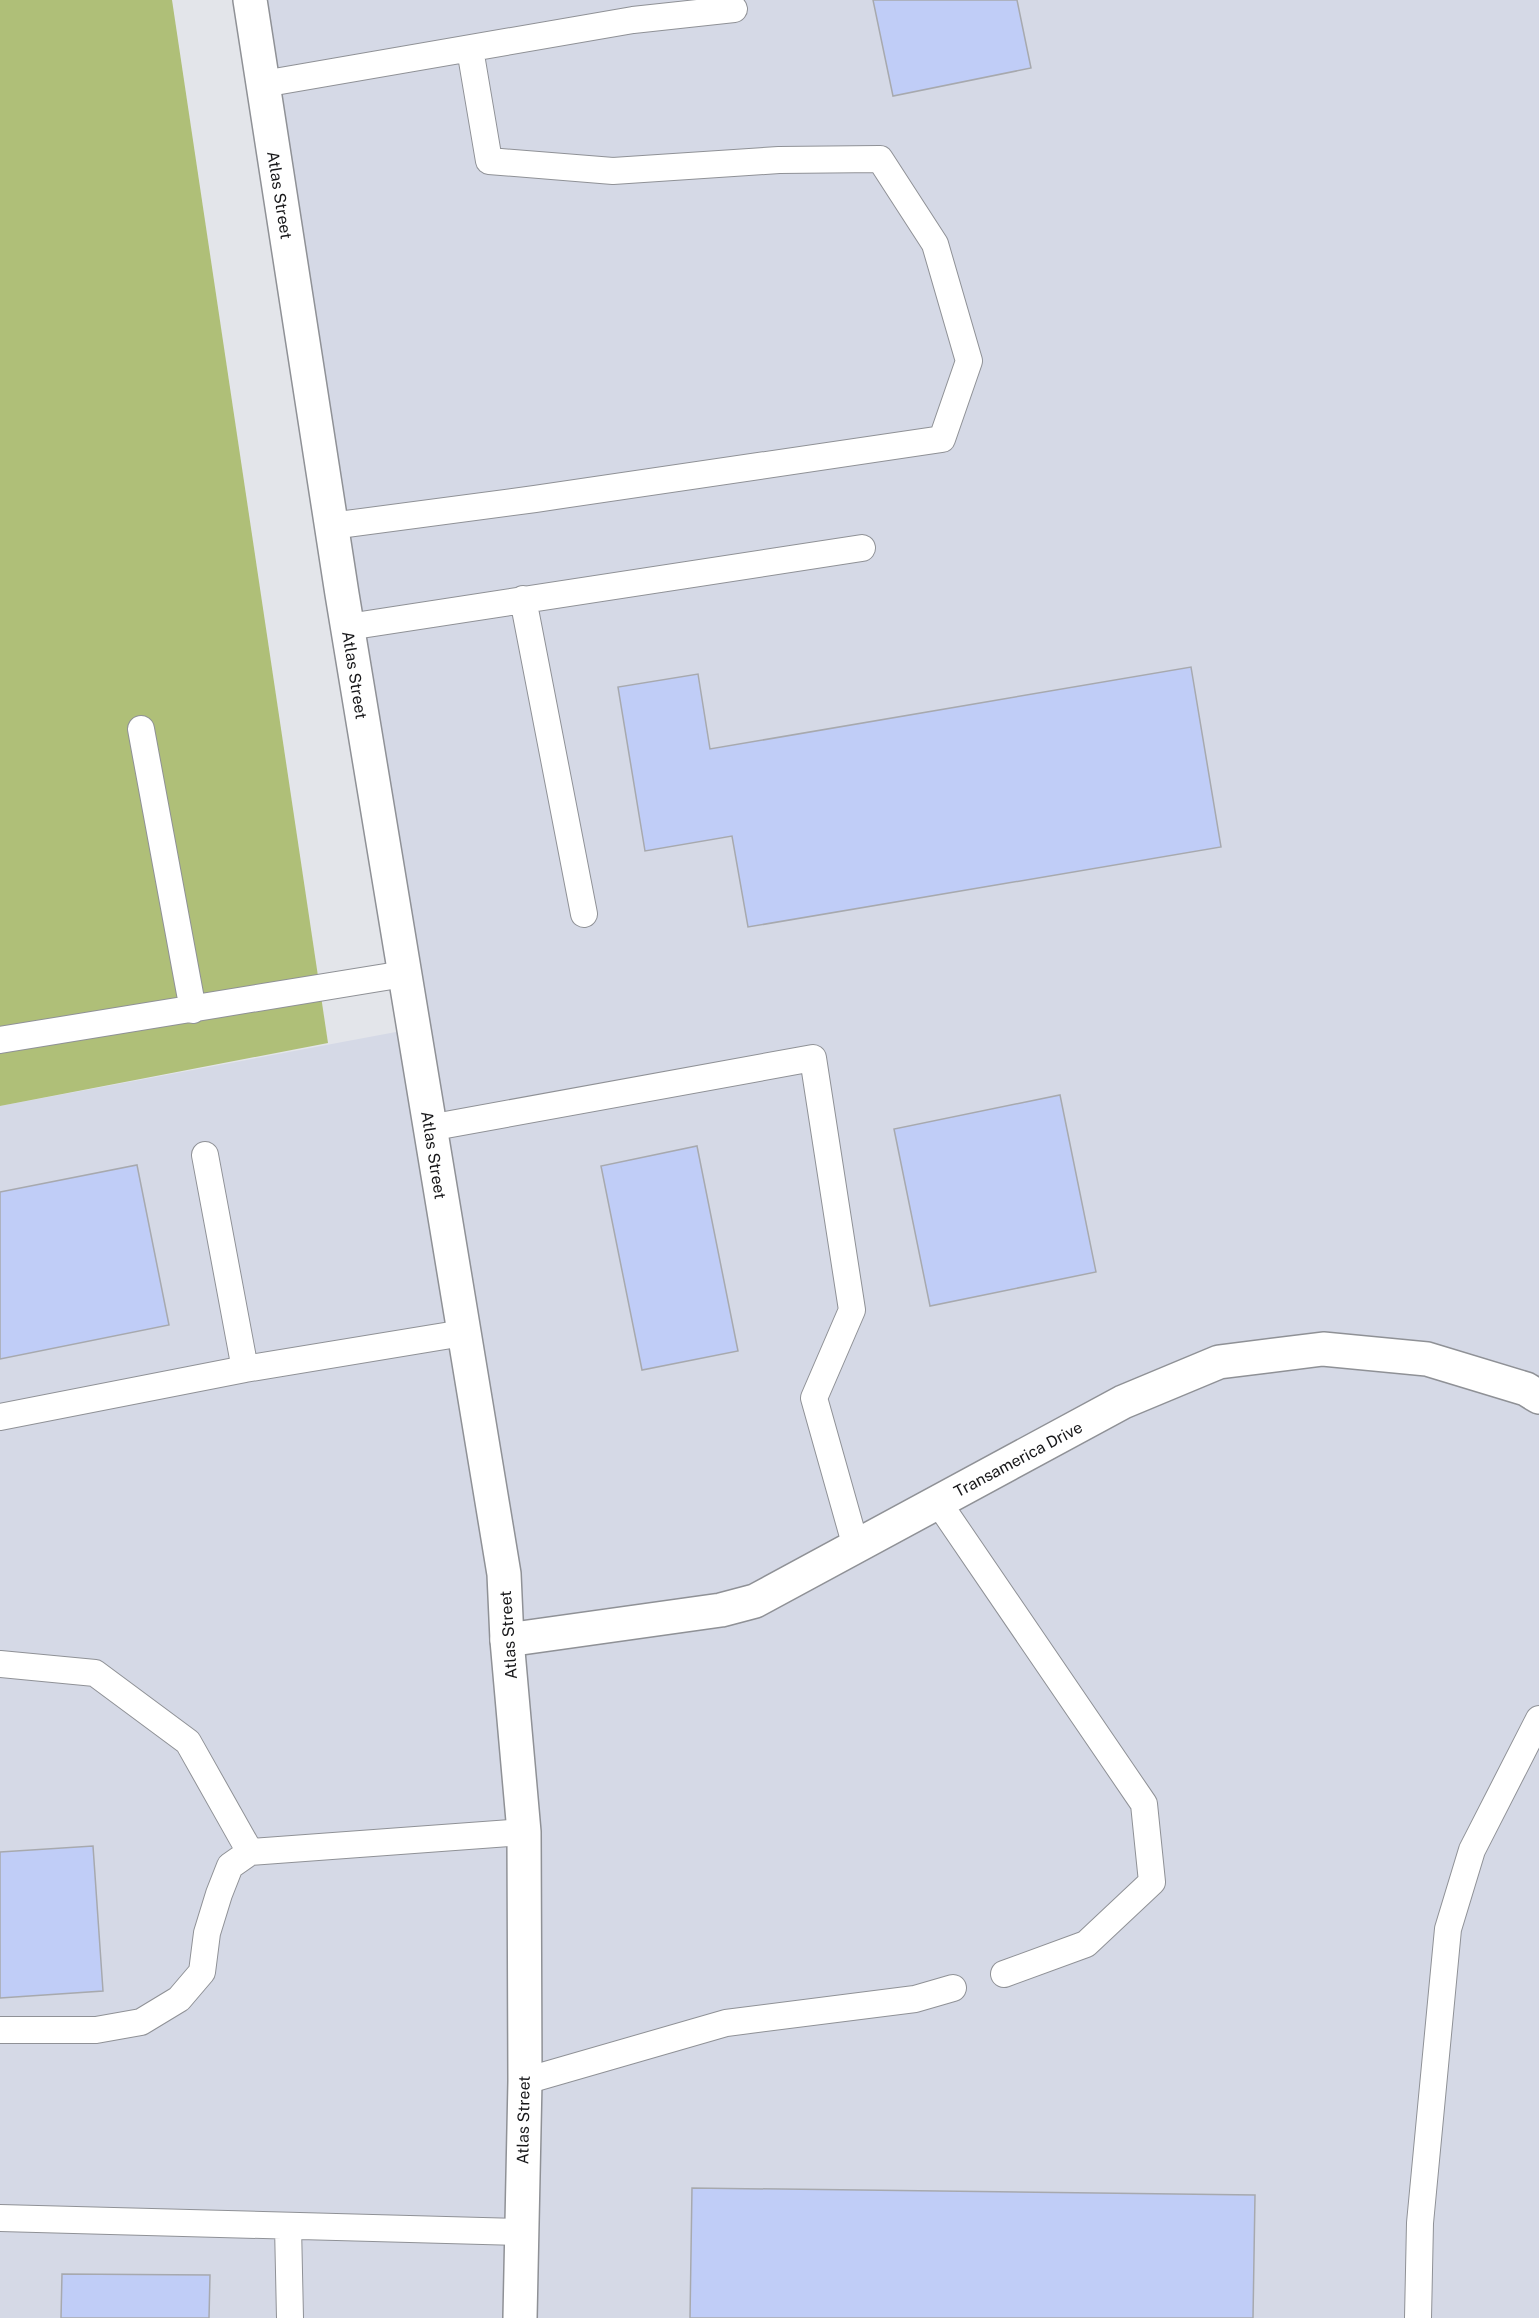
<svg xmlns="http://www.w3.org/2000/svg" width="1539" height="2318" font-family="'Public Sans',sans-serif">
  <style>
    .built { fill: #d5d9e6 }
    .green { fill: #afbf78 }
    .building { fill: #c0cdf7; stroke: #a7a9ae; stroke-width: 1.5 }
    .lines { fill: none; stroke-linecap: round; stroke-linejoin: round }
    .service-casing { stroke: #8f9196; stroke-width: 28 }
    .minor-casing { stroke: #8f9196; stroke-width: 36 }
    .tertiary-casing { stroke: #8f9196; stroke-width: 36 }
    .service { stroke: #fff; stroke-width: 26 }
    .minor { stroke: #fff; stroke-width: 33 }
    .tertiary { stroke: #fff; stroke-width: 33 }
    .labels { text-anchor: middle; stroke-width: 4.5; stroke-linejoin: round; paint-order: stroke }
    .street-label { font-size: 16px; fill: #171719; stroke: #fff }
  </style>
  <rect width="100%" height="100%" fill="#e3e5ea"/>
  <path class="built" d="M250,0h1289v2318h-1539v-1212l412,-77z"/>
  <path class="green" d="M0,0h172l156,1043 -328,63z"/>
  <path class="building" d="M873,0h144l14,68 -138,28z
    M1191,667l30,180 -473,80 -16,-91 -87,15 -27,-164 80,-13 12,75z
    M1060,1095l36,177 -166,34 -36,-177z
    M697,1146l41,205 -96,19 -41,-204z
    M137,1165l32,160 -169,34v-167z
    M93,1846l10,145 -103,7v-146z
    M692,2188l563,7 -2,123h-563z
    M62,2274l148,1 -1,43h-148z"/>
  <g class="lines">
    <g class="service-casing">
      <path id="service" d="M263,84l370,-64 101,-11
        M331,526l204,-27 407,-60 27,-78 -34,-117 -55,-85 -101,1 -166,11 -124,-10 -19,-112
        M523,599l61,315
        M348,627l514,-79
        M141,729l52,281
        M0,1040l404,-66
        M429,1128l384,-70 39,252 -38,88 42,149
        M205,1155l40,214
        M0,1417l245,-48 218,-36
        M938,1502l206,302 8,78 -66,62 -82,30
        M0,1664l95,9 93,69 62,110
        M0,2030h96l45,-8 38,-23 23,-27 5,-39 12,-39 11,-28 20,-14 274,-20
        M525,2081l201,-58 189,-24 38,-11
        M0,2218l521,14
        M288,2226l2,92
        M1418,2318l2,-95 28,-294 24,-79 67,-131"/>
    </g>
    <g class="minor-casing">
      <path id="minor" d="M507,1640l214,-30 34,-9 368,-199 96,-40 104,-13 104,10 99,30 13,8"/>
    </g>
    <g class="tertiary-casing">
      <path id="tertiary" d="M250,0l92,594 162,980 3,66 17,192 1,249 -5,237"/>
    </g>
    <use href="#service" class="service"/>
    <use href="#minor" class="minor"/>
    <use href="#tertiary" class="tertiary"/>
  </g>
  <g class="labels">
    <g class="street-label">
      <text transform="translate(280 195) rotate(81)" y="6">Atlas Street</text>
      <text transform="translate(355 675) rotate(81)" y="6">Atlas Street</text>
      <text transform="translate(434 1155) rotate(81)" y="6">Atlas Street</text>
      <text transform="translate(1018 1459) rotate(-28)" y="6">Transamerica Drive</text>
      <text transform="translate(508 1635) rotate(-94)" y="6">Atlas Street</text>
      <text transform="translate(523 2120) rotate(-89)" y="6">Atlas Street</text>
    </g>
  </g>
</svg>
